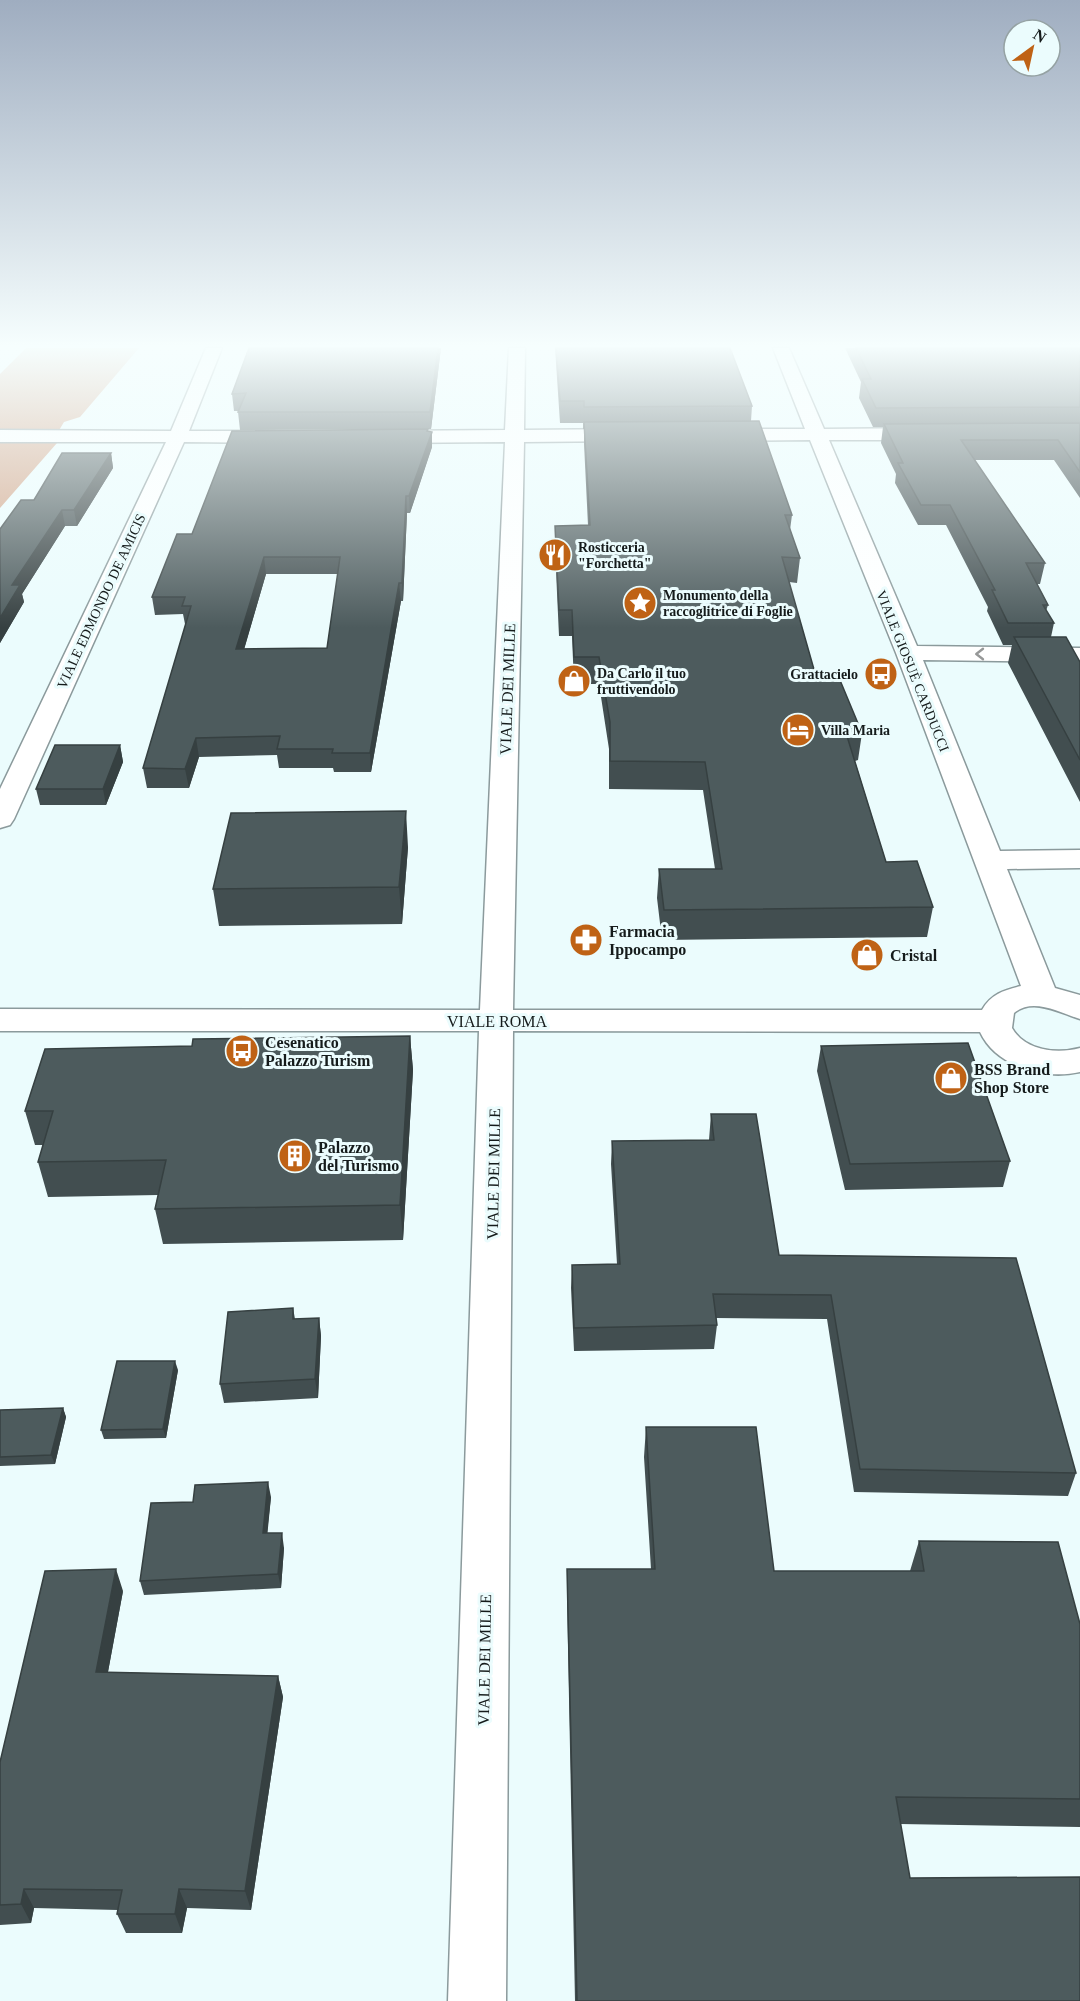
<svg xmlns="http://www.w3.org/2000/svg" width="1080" height="2001" font-family="Georgia,serif">
  <style>
    .water { fill: #d1a285 }
    .lines { fill: none; stroke-linecap: round; stroke-linejoin: round }
    .minor-casing { stroke: #8b9a9c; stroke-width: 3 }
    .minor { fill: #fff; fill-rule: evenodd }
    .wall { fill: #424e50; fill-rule: evenodd }
    .shaded-wall { fill: #364041 }
    .building { fill: #4d5b5d; stroke: #364041; stroke-width: 1.5; fill-rule: evenodd }
    .oneway { stroke: #969898 }
    .labels { text-anchor: middle; stroke-width: 6; stroke-linejoin: round; paint-order: stroke }
    .far-poi-label { font-size: 14px; font-weight: bold; fill: #151b1b; stroke: #ebfcfd; text-anchor: start }
    .far-street-label { font-size: 14px; fill: #151b1b; stroke: #ebfcfd }
    .street-label { font-size: 16px; fill: #151b1b; stroke: #ebfcfd }
    .poi-label { font-size: 16px; font-weight: bold; fill: #151b1b; stroke: #ebfcfd; text-anchor: start }
  </style>
  <rect width="100%" height="100%" fill="#ebfcfd"/>
  <path class="water" d="M26,348h113l-59,69 -16,5 -6,10 -1,11 -57,65v-134z"/>
  <g class="lines">
    <g class="minor-casing">
      <path id="minor" d="M206,348h16l-33,83h85l7,2 2,4 -2,4 -7,2 -90,-1 -170,377 -4,6 -10,3v-39l166,-347h-166v-12l171,1z
        M509,348h16l-1,82 104,-1 7,2 2,4 -2,4 -7,2 -104,1 -11,568h469c9,-16 22,-20 39,-24l-125,-333 -86,-213 -91,1 -7,-2 -2,-4 2,-4 7,-2h86l-32,-81h16l35,81 104,-1 7,2 2,4 -2,4 -7,2h-99l88,206 163,2v14l-157,-2 77,191 80,-1v18l-73,1 48,119 25,7v24c-20,-6 -47,-22 -66,-6l-2,15c13,23 45,26 68,20v24c-35,8 -84,-5 -100,-40l-467,-1 -7,970h-58l31,-970h-479v-22l480,1 25,-568 -119,1 -7,-2 -2,-4 2,-4 7,-2 119,-1z"/>
    </g>
    <use href="#minor" class="minor"/>
  </g>
  <path class="wall" d="M249,348h192l-10,81 -191,1 -2,-18 1,-1h-5l-2,-17z
    M555,348h175l22,58 -1,15 41,94 -2,15 10,28 -3,25 -8,-1 26,91 47,60 -4,27 -3,1 31,101 47,45 -6,30 -265,3 -5,-42 2,-29h56l-12,-79 -94,-1v-40l-10,-65h-25l-2,-48h-13l-4,-86v-24l33,-1 -4,-81v-15h-1v-6h-23z
    M845,348h235v150l-26,-38h-80l71,103 -5,21h-3l11,21 -2,6 8,12 -3,14 29,25v140l-72,-139 4,-18h-9l-16,-34 1,-4 -42,-82h-28l-23,-42 1,-9 -15,-31 2,-16h-10l-14,-29 2,-16z
    M428,431l4,1v15l-22,66h-3l-4,88h-2l-30,171h-37l-1,-4h-54l-2,-13 -78,2 -10,31h-42l-4,-20 43,-144h-1l-2,-10 -28,1 -3,-18 40,-63zM266,574h72l-11,74 -83,1z
    M111,453l2,15 -36,58h-12l-43,68 2,8 -24,41v-114l34,-29z
    M120,745l3,17 -17,43h-66l-4,-16z
    M408,847l-6,77 -183,2 -6,-37z
    M410,1036l3,34 -10,170 -240,4 -8,-35 3,-14 -110,2 -10,-35 5,-17h-8l-10,-34 167,-65z
    M821,1046l189,115 -7,26 -158,3 -28,-119z
    M711,1114l68,141 297,218 -8,23 -214,-4 -27,-173 -111,-1 1,7 -3,24 -140,2 -3,-63 1,-23 45,-1 -6,-100 1,-23 97,-1z
    M293,1308l2,11 24,-1 2,18 -3,62 -94,5 -4,-19z
    M178,1370l-12,68 -62,1 -3,-9z
    M63,1408l3,9 -11,47 -55,2v-56z
    M646,1427l128,144h136l9,-30 161,83v203l-180,-3 10,54 170,123h-505l-8,-403v-29h84l-7,-112z
    M271,1497l-4,36 17,15 -3,40 -137,7 -4,-14 53,-79z
    M123,1591l-15,81 170,4 5,21 -32,213 -64,-2 -5,25h-56l-9,-19 1,-4 -84,-2 -3,15 -31,2v-163z"/>
  <path class="shaded-wall" d="M438,348h3l-10,81 -1,-17z
    M432,432v15l-22,66 -1,-17z
    M111,453l2,15 -36,58 -3,-16z
    M406,496l1,17 -4,88 -1,-18z
    M62,510l3,16 -43,68 2,8 -24,41v-25l12,-33z
    M264,557l2,17 -27,93 -3,-18z
    M399,583l2,18 -30,171 -1,-19z
    M196,738l3,19 -10,31 -4,-19z
    M120,745l3,17 -17,43 -3,-16z
    M406,811l2,36 -6,77 -3,-37z
    M410,1036l3,34 -10,170 -3,-35z
    M319,1318l2,18 -3,62 -3,-19z
    M175,1361l3,9 -12,68 -3,-9z
    M63,1408l3,9 -11,47 -4,-9z
    M268,1482l3,15 -5,51 -3,-15z
    M282,1533l2,15 -3,40 -3,-14z
    M116,1569l7,22 -19,102 -8,-21z
    M278,1676l5,21 -32,213 -6,-19z
    M24,1889l10,19 -3,15 -10,-19z
    M179,1889l8,19 -5,25 -7,-19z"/>
  <path class="building" d="M249,348h189l-8,64h-192l8,-19 -14,1z
    M556,348h174l22,58 -168,1v-6h-24z
    M856,348h224v59l-204,1 -14,-29h9z
    M759,421l33,94h-7l15,43 -18,-1 33,116h22l25,60h-16l40,129 31,-1 16,46 -269,3 -5,-41h63l-17,-107 -95,-1v-39l-11,-65h-25l-2,-47h-13l-4,-84 35,-1 -6,-103z
    M1080,423v49l-22,-32h-97l84,123h-19l22,42h-5l11,18h-46l-16,-33h3l-45,-85h-29l-23,-42h5l-19,-39z
    M428,429l-1,2 5,1 -23,64h-3l-4,87h-3l-29,170h-38l1,-4h-56l3,-13 -84,2 -11,31 -42,-1 48,-162h-9l3,-9h-33l25,-63h15l40,-103zM264,557h76l-13,91 -91,1z
    M62,453h49l-37,57h-12l-50,75h8l-20,33v-89l21,-29h13z
    M1014,637h52l14,25v98z
    M55,745h65l-17,44h-67z
    M406,811l-7,76 -186,2 18,-76z
    M410,1036l-10,169 -245,4 11,-49 -128,2 15,-51h-28l20,-62 147,-3 1,-7z
    M968,1043l42,118 -160,3 -29,-118z
    M711,1114h45l23,141 237,3 60,215 -216,-4 -29,-174 -118,-1 4,31 -143,3 -2,-63 48,-1 -8,-123 102,-1z
    M293,1308v11l26,-1 -4,61 -95,5 8,-72z
    M117,1361h58l-12,68 -62,1z
    M63,1408l-12,47 -51,2v-47z
    M646,1427h110l18,144h150l-5,-30 139,1 22,82v175l-184,-2 14,81 170,-1v124h-503l-10,-432h88z
    M268,1482l-5,51h19l-4,41 -138,7 11,-78 42,-1 2,-17z
    M116,1569l-20,103 182,4 -33,215 -66,-2 -4,25h-58l5,-24 -98,-1 -3,15 -21,1v-143l45,-191z"/>
  <defs><path id="oneway-chevron" d="M-2-3.5L2.5 0L-2 3.5" fill="none" stroke-width="1.6" stroke-linecap="round" stroke-linejoin="round" transform="scale(1.5)"/></defs>
  <use class="oneway" href="#oneway-chevron" transform="translate(980 654) rotate(-180)"/>
  <linearGradient id="sky" x2="0" y2="1"><stop stop-color="#9fadc0"/><stop offset="0.55" stop-color="#f6fefe"/><stop offset="1" stop-color="#f6fefe" stop-opacity="0"/></linearGradient>
  <rect width="1080" height="628" fill="url(#sky)"/>
  <defs>
    <g id="restaurant-disc" transform="scale(1.725)"><circle r="9.5" fill="#bf6215" stroke="#ebfcfd"/><path d="M-5-6h1v4h1v-4h1v4h1v-4h1v5L-1.5 .5V6h-2V.5L-5-1ZM5-6V6H3V1.5H1.5Q1.5-4 5-6Z" fill="#fff"/></g>
    <g id="sight-disc" transform="scale(1.725)"><circle r="9.5" fill="#bf6215" stroke="#ebfcfd"/><path d="M0-6L1.8-2.2L6-1.7L2.9 1.2L3.7 5.4L0 3.3L-3.7 5.4L-2.9 1.2L-6-1.7L-1.8-2.2Z" fill="#fff"/></g>
    <g id="bus-disc" transform="scale(1.725)"><circle r="9.5" fill="#bf6215" stroke="#ebfcfd"/><path d="M-5-6H5V4H4V6H2V4H-2V6H-4V4H-5ZM-3.5-4V0h7V-4ZM-3.5 1.2v1.5H-2V1.2ZM2 1.2v1.5H3.5V1.2Z" fill="#fff"/></g>
    <g id="shop-disc" transform="scale(1.725)"><circle r="9.5" fill="#bf6215" stroke="#ebfcfd"/><path d="M-5-2.5h2.3a2.7 3.5 0 0 1 5.4 0H5L5.5 6h-11ZM-1.5-2.5h3a1.5 2.3 0 0 0-3 0Z" fill="#fff"/></g>
    <g id="hotel-disc" transform="scale(1.725)"><circle r="9.5" fill="#bf6215" stroke="#ebfcfd"/><path d="M-6-4.5h1.5V1H6V5H4.5V3h-9V5H-6ZM-4 0a1.8 1.8 0 1 1 3.6 0ZM.5 0V-2.5h3Q6-2.5 6 0Z" fill="#fff"/></g>
    <g id="pharmacy-disc" transform="scale(1.725)"><circle r="9.5" fill="#bf6215" stroke="#ebfcfd"/><path d="M-2-6h4v4h4v4h-4v4h-4v-4h-4v-4h4Z" fill="#fff"/></g>
    <g id="building-disc" transform="scale(1.725)"><circle r="9.5" fill="#bf6215" stroke="#ebfcfd"/><path d="M-4-6H4V6H1V3H-1V6H-4ZM-2.5-4.3h1.7v1.8h-1.7ZM.8-4.3h1.7v1.8H.8ZM-2.5-1h1.7V.8h-1.7ZM.8-1h1.7V.8H.8Z" fill="#fff"/></g>
  </defs>
  <g fill-rule="evenodd">
    <use href="#restaurant-disc" x="555" y="555"/>
    <use href="#sight-disc" x="640" y="603"/>
    <use href="#bus-disc" x="881" y="674"/>
    <use href="#shop-disc" x="574" y="681"/>
    <use href="#hotel-disc" x="798" y="730"/>
    <use href="#pharmacy-disc" x="586" y="940"/>
    <use href="#shop-disc" x="867" y="955"/>
    <use href="#bus-disc" x="242" y="1051"/>
    <use href="#shop-disc" x="951" y="1078"/>
    <use href="#building-disc" x="295" y="1156"/>
  </g>
  <g class="labels">
    <g class="far-poi-label">
      <text x="578" y="552">Rosticceria<tspan x="578" dy="16">"Forchetta"</tspan></text>
      <text x="663" y="600">Monumento della<tspan x="663" dy="16">raccoglitrice di Foglie</tspan></text>
      <text x="597" y="678">Da Carlo il tuo<tspan x="597" dy="16">fruttivendolo</tspan></text>
      <text x="858" y="679" text-anchor="end">Grattacielo</text>
      <text x="821" y="735">Villa Maria</text>
    </g>
    <g class="far-street-label">
      <text transform="translate(101 601) rotate(-65)" y="5">VIALE EDMONDO DE AMICIS</text>
      <text transform="translate(913 671) rotate(68)" y="5">VIALE GIOSUÈ CARDUCCI</text>
    </g>
    <g class="street-label">
      <text transform="translate(507 689) rotate(-88)" y="6">VIALE DEI MILLE</text>
      <text x="497" y="1027">VIALE ROMA</text>
      <text transform="translate(493 1174) rotate(-89)" y="6">VIALE DEI MILLE</text>
      <text transform="translate(484 1660) rotate(-89)" y="6">VIALE DEI MILLE</text>
    </g>
    <g class="poi-label">
      <text x="609" y="937">Farmacia<tspan x="609" dy="18">Ippocampo</tspan></text>
      <text x="890" y="961">Cristal</text>
      <text x="265" y="1048">Cesenatico<tspan x="265" dy="18">Palazzo Turism</tspan></text>
      <text x="974" y="1075">BSS Brand<tspan x="974" dy="18">Shop Store</tspan></text>
      <text x="318" y="1153">Palazzo<tspan x="318" dy="18">del Turismo</tspan></text>
    </g>
  </g>
  <g transform="translate(1032 48) rotate(33)"><circle r="28" fill="#ebfcfd" stroke="#95a2a3" stroke-width="1.5"/>
  <path d="M0-4.5L10 22L0 15L-10 22Z" fill="#bf6215"/>
  <text y="-9" font-size="16" font-weight="bold" text-anchor="middle" fill="#151b1b">N</text>
  </g>
</svg>
